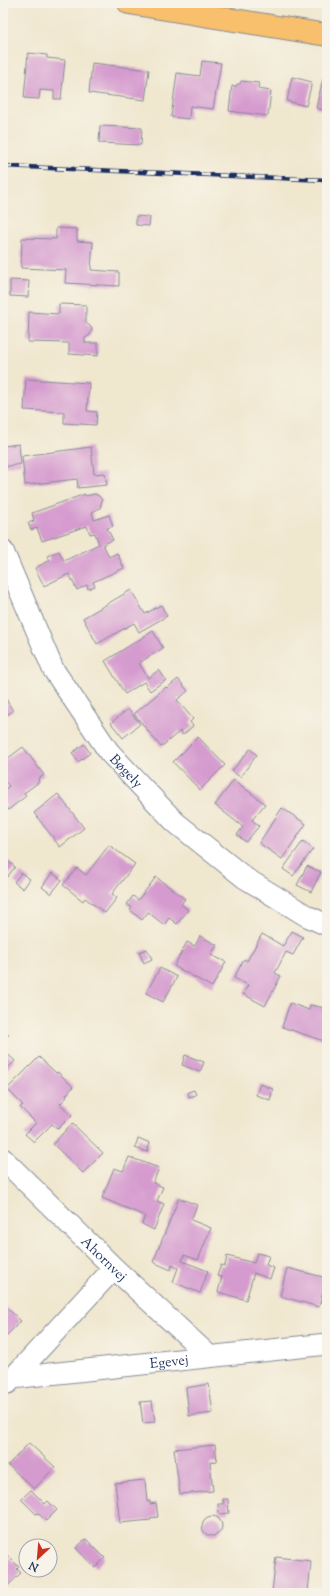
<svg xmlns="http://www.w3.org/2000/svg" width="330" height="1596" font-family="'Sorts Mill Goudy',serif">
  <style>
    .building { fill: #d59bcf }
    .lines { fill: none; stroke-linecap: round; stroke-linejoin: round }
    .minor-casing { stroke: #868b96; stroke-width: 23 }
    .primary-casing { stroke: #868b96; stroke-width: 24 }
    .minor { stroke: #fff; stroke-width: 21 }
    .primary { stroke: #f8bf6c; stroke-width: 22 }
    .rail-casing { stroke: #1b2f5e; stroke-width: 4.5 }
    .rail { stroke: #f7f3e8; stroke-width: 3; stroke-dasharray: 9; stroke-linecap: butt }
    .labels { text-anchor: middle; stroke-width: 3; stroke-linejoin: round; paint-order: stroke }
    .street-label { font-size: 14px; fill: #1b2f5e; stroke: #f7f3e8 }
  </style>
  <rect width="100%" height="100%" fill="#f7f3e8"/>
  <filter id="ink" filterUnits="userSpaceOnUse"><feTurbulence type="fractalNoise" baseFrequency=".025" numOctaves="2"/><feDisplacementMap in="SourceGraphic" scale="8" xChannelSelector="R" yChannelSelector="G"/><feConvolveMatrix kernelMatrix="1 2 1 2 8 2 1 2 1" color-interpolation-filters="sRGB"/></filter>
  <filter id="wash" filterUnits="userSpaceOnUse"><feTurbulence type="fractalNoise" baseFrequency=".012" numOctaves="4" result="noise"/><feDisplacementMap in="SourceGraphic" scale="16" xChannelSelector="R" yChannelSelector="G"/><feGaussianBlur stdDeviation="0.9" result="paint"/><feColorMatrix in="noise" values="0 0 0 0 0 0 0 0 0 0 0 0 0 0 0 0 0 1.4 0 .05"/><feComposite in="paint" operator="in"/></filter>
  <g filter="url(#wash)">
    <rect width="100%" height="100%" fill="#f0e7cf"/>
    <g id="blocks">
      <path class="building" d="M28,53l19,2v3l18,2 -4,39h-7v-8l-14,-1 -1,9 -15,-1z
        M202,61l19,2 -8,46 -23,-3 -1,13 -18,-2 6,-44 23,3z
        M92,63l57,7 -4,30 -56,-7z
        M292,77l20,5 -6,24 -19,-5z
        M323,79l4,1v31l-11,-3z
        M241,81l18,2 -1,6 13,2 -3,25 -39,-5 3,-25 4,1 1,-3h3z
        M100,126l42,2 -1,17 -42,-2z
        M136,216l14,1 -1,9 -13,-1z
        M56,228l21,1v12l16,1 -2,28 28,2v14l-54,-3 1,-13 -45,-2 1,-30 34,1z
        M10,280l19,1 -1,16 -18,-1z
        M59,304l27,1v18l5,4 1,3 -2,5 -5,3v5h13v13l-29,-2v-11l-41,-1 1,-30 30,2z
        M26,379l63,4 -2,28 10,1 -1,13 -32,-2v-11l-40,-2z
        M19,444l2,20 -18,3v-21z
        M91,447l3,27 11,-1 2,12 -29,3 -1,-9 -52,6 -3,-29z
        M85,494v2l10,-2 4,2 3,4 -2,8 -8,4 2,8 15,-5 4,11 -6,2 6,12 -10,4 6,13 8,-4 7,15 -31,14 2,4 -7,3 -1,-4 -10,5 -8,-16 -25,12 -9,-18 15,-8 -3,-4 12,-5 5,10 35,-17 -4,-11 -5,1 -3,-8 -45,15 -5,-13 -6,2 -3,-7 6,-2 -2,-8z
        M131,590l14,24 16,-9 6,11 -28,16 -5,-9 -37,21 -14,-26z
        M153,631l10,17 -24,15 9,15 11,-8 7,10 -16,11 -6,-9 -19,12 -20,-33z
        M178,679l10,12 -11,9 16,19 -3,3 3,4 -10,9 -3,-4 -19,16 -27,-33 32,-27 1,1z
        M3,694l10,17 -10,6z
        M128,709l12,15 -17,14 -12,-15z
        M198,737l27,28 -25,25 -27,-28z
        M84,744l6,9 -12,9 -6,-9z
        M23,747l21,28 -6,4 1,3 -15,11 2,3 -18,14 -5,-7v-12l6,-5 -6,-7v-17z
        M250,749l7,6 -17,22 -8,-6z
        M234,780l31,24 -13,16 7,6 -13,16 -9,-7 6,-8 -28,-22z
        M58,794l26,34 -24,19 -26,-34z
        M282,808l24,16 -24,35 -23,-16z
        M303,841l10,8 -20,27 -10,-7z
        M109,845l26,19 -23,30 5,4 -12,15 -20,-15 -2,3 -20,-16 14,-17 9,7z
        M7,860l8,7 -8,10 -4,-4v-9z
        M307,866l14,6 -10,20 -14,-7z
        M21,873l9,6 -7,10 -9,-7z
        M52,873l10,7 -11,14 -9,-7z
        M156,877l29,22 -4,5 7,6 -11,14 -8,-6 -5,7 -16,-13 -6,8 -12,-10 2,-2 -5,-4 6,-8 5,4z
        M292,931l11,6 -10,18 -7,-3 -11,21 6,3 -16,30 -22,-12 5,-9 -14,-7 10,-19 3,2 15,-27 21,12z
        M200,936l17,9 -6,10 15,7 -14,25 -38,-21 13,-24 8,4z
        M147,949l5,10 -8,4 -5,-11z
        M160,968l17,9 -14,25 -17,-9z
        M290,1003l19,7 1,-5 15,3 -1,3 3,1v30l-45,-15z
        M3,1028l6,6 -6,7z
        M3,1050l12,11 -12,12z
        M185,1055l19,7 -4,10 -18,-7z
        M39,1057l17,16 2,-1 15,15 -7,8 1,2 -7,7 12,11 -14,14 -6,-5 -18,18 -9,-8 11,-11 -16,-16 3,-2 -16,-16z
        M260,1084l13,5 -3,11 -14,-5z
        M194,1090l2,5 -7,2 -1,-5z
        M72,1123l31,30 -20,20 -30,-29z
        M138,1138l12,5 -3,9 -12,-4z
        M129,1157l30,11 -6,15 10,4 -6,14 7,3 -10,26 -12,-6 3,-8 -43,-18 12,-30 9,3z
        M179,1198l18,7 -6,15 20,8 -13,32 -14,-5 -2,6 26,10 -8,22 -27,-11 5,-14 -6,-3 -1,5 -18,-8z
        M257,1253l12,3 -3,9 8,3 -4,11 -16,-6 -8,27 -28,-8 4,-15 -5,-1 4,-11 4,1 2,-10 27,7z
        M287,1268l40,10 -8,29 -39,-11z
        M3,1302l2,2 -1,1 17,16 -18,18z
        M209,1384l4,29 -24,3 -3,-28z
        M152,1401l3,21 -12,1 -3,-21z
        M29,1443l26,24 -21,22 -26,-24z
        M215,1445l2,16 -7,1 3,29 -33,3 -6,-45z
        M145,1480l2,22 3,-1v3l6,-1 2,14 -7,1v2l-31,3 -5,-40z
        M31,1490l14,14 3,-3 9,9 -11,11 -8,-8 -2,1 -15,-15z
        M223,1499h5l1,14 -10,1 -1,-10h5z
        M202 1526a10 10 0 1 1 20 0a10 10 0 1 1-20 0Z
        M86,1539l19,19 -10,10 -19,-20z
        M7,1555l12,12 -2,2 4,4 -18,17v-31z
        M276,1557l35,4 -3,32h-36z"/>
    </g>
  </g>
  <g filter="url(#ink)">
    <use href="#blocks" fill-opacity="0" stroke="#868b96" stroke-width="1"/>
    <g class="lines">
      <g class="minor-casing">
        <g id="minor">
          <path id="s1" d="M3,551l50,118 56,83 66,70 70,56 62,38 20,9"/>
          <path id="s2" d="M3,1159l111,109 95,88"/>
          <path id="s3" d="M12,1378l315,-34"/>
          <path d="M8,1383l106,-115"/>
        </g>
      </g>
      <g class="primary-casing">
        <path id="primary" d="M129,3l198,32"/>
      </g>
      <use href="#minor" class="minor"/>
      <use href="#primary" class="primary"/>
      <g class="rail-casing">
        <path id="rail" d="M3,166l324,14"/>
      </g>
      <use href="#rail" class="rail"/>
    </g>
  </g>
  <g class="labels">
    <g class="street-label">
      <text dy="5" stroke="none"><textPath href="#s1" startOffset="254">Bøgely</textPath></text>
      <text dy="5" stroke="none"><textPath href="#s2" startOffset="142">Ahornvej</textPath></text>
      <text dy="5" stroke="none"><textPath href="#s3" startOffset="158">Egevej</textPath></text>
    </g>
  </g>
  <rect width="330" height="1596" fill="none" stroke="#f7f3e8" stroke-width="16"/>
  <g transform="translate(38 1558) rotate(206)"><circle r="19" fill="#f7f3e8" stroke="#9fa5b1"/>
  <path d="M0-3L7 15L0 10L-7 15Z" fill="#c8321e"/>
  <text y="-6" font-size="11" font-weight="bold" text-anchor="middle" fill="#1b2f5e">N</text>
  </g>
</svg>
